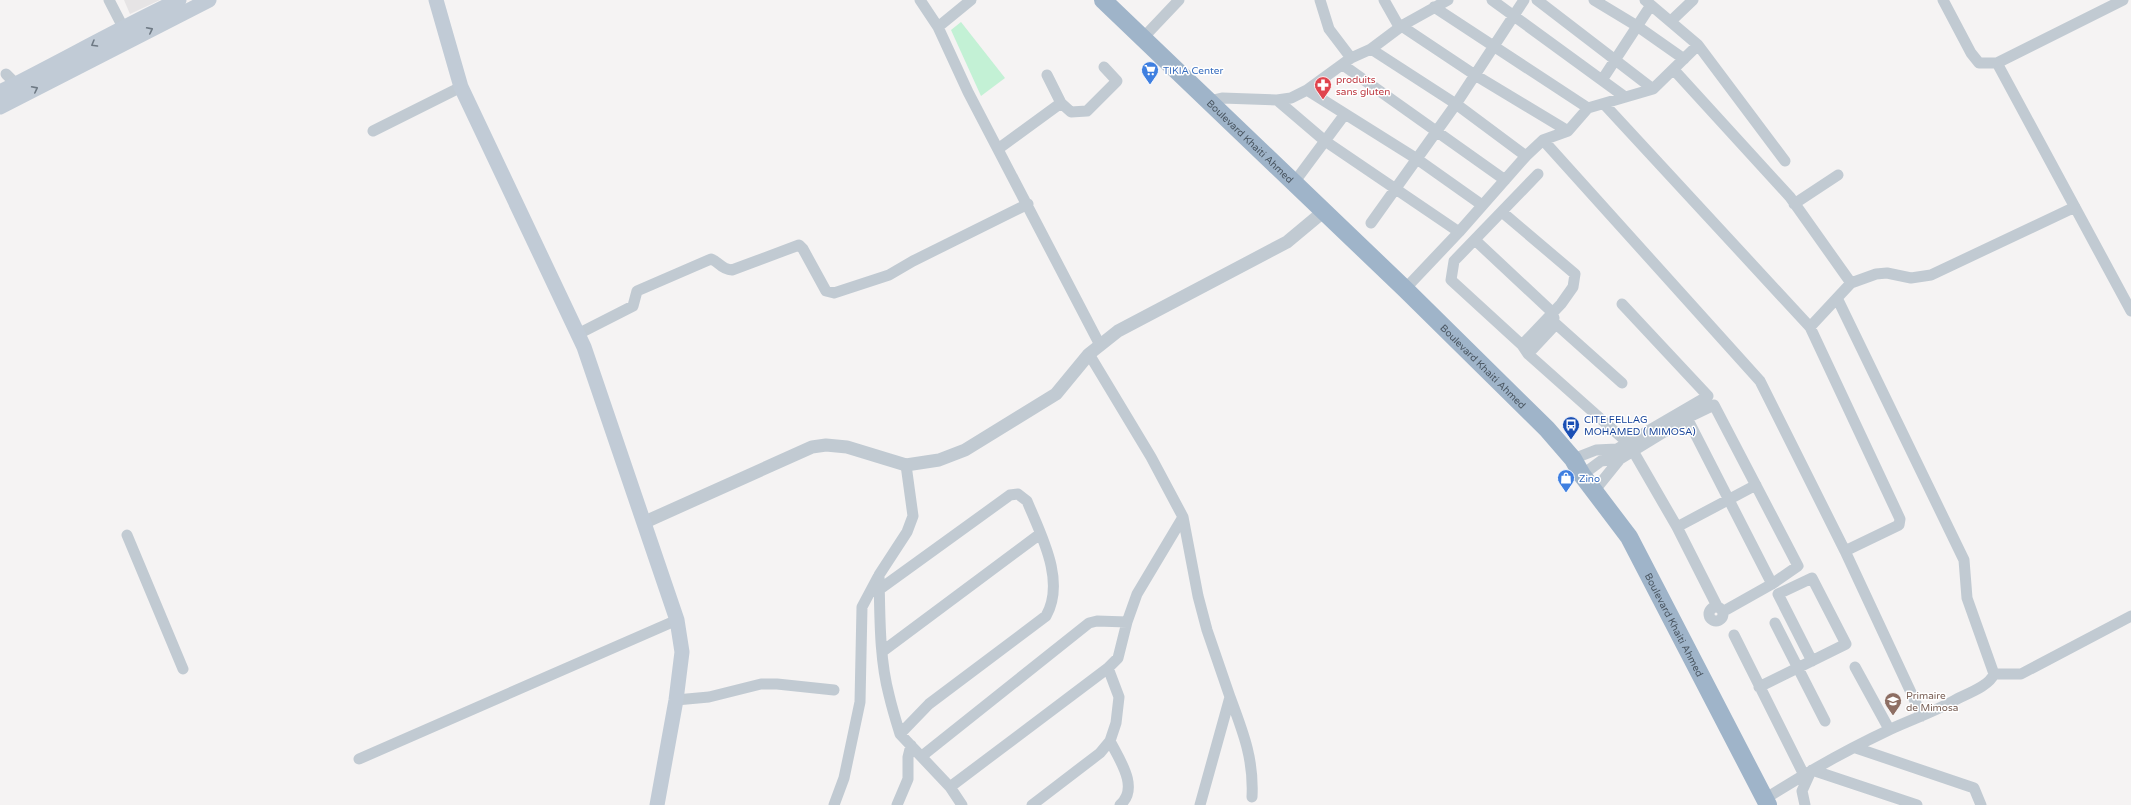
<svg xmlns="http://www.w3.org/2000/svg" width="2131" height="805" font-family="'Varela Round',sans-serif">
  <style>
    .education { fill: #e6e4e5 }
    .green { fill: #c3f1d5 }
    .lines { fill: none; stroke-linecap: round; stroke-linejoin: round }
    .minor { stroke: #c1cad2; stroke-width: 11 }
    .tertiary { stroke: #c1cad2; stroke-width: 13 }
    .secondary { stroke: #c1cbd6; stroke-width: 15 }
    .trunk { stroke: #9fb4c9; stroke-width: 18 }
    .oneway { stroke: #6e7984 }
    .labels { text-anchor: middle; stroke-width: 3; stroke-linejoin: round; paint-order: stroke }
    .shop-label { font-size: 10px; fill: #366cbe; stroke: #fff; text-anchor: start }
    .health-label { font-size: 10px; fill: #be3a42; stroke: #fff; text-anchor: start }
    .street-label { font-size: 10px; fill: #4a5661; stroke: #fff }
    .transit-label { font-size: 10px; fill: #164399; stroke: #fff; text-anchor: start }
    .education-label { font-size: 10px; fill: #785e54; stroke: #fff; text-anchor: start }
  </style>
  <rect width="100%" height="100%" fill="#f5f3f3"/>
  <path class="education" d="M124,0h36l-30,14z"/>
  <path class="green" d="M961,22l44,56 -24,18 -30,-66z"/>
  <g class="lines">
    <path class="minor" d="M109,0l17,33
      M920,0l18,27 33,-27
      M1320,0l9,29 22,29
      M1384,0l13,23 78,52 93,56
      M1492,0l133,97
      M1537,0l116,89
      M1594,0l43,26 47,33
      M1645,0l53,45
      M1943,0l28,53 8,10h18l134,248
      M1434,7l154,101
      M1671,21l22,-21
      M938,27l30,65 132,253
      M1142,39l37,-39
      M1371,49l85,55 70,52
      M1997,63l126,-63
      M1343,65l162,115
      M1674,70l116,127 61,86
      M6,74l10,10
      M1047,75l14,28 10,9 16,-1 30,-30 -13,-14
      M1602,80l49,-75
      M1307,90l110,69 65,46
      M1277,100l48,41 134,91
      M1209,101l13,-3 55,2 14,-2 16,-8 44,-32 20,-9 32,-24 45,-25
      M1604,104l206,223 90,192 -1,6 -54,26
      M373,131l88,-44
      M1543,140l217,241 85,170 77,165
      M998,149l63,-46
      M1538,174l-84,87 -3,19 71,65 6,9 101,90 48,83 40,79
      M1293,184l52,-70
      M1794,204l44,-29
      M1502,212l73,62 -2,13 -12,17 -39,41
      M1371,223l85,-119 68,-104
      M1475,240l77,72 2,6
      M1405,289l54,-57 67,-76 17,-16 25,-9 20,-23 65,-19 45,-44 87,116
      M1810,327l41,-44 25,-9 11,-1 24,5 20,-3 144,-68
      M578,334l55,-28 4,-15 74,-32c9,3 9,10 21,11l67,-25 4,4 23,42 8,2 55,-18 24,-14 115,-57
      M1089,354l62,103 32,60 15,79 9,34 23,67 -30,108
      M1528,354l28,-30 66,59
      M1687,418l85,166
      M1573,459l23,-9 21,-1 91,-53 -86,-92
      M1582,475l19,-14 19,-2
      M1595,490l25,-31 67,-41 27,-13 84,161 -26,18 -48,27
      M1677,527l79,-42
      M127,535l56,134
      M879,575c1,39 0,82 10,120 3,13 7,26 11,39l29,-30 117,-88c20,-35 -5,-81 -19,-115l-9,-7 -8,1 -130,94
      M1709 614a7 7 0 1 1 14 0a7 7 0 1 1-14 0Z
      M1775,623l50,98
      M1734,635l70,140
      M883,651l157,-117
      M1855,667l34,62
      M1994,674h27l110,-58
      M1759,687l87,-43 -34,-66 -34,16 34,67
      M1230,697c13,35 24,62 22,100
      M676,700l33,-3 52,-13h16l57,6
      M900,734l50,53 12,18
      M1110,741c9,18 30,47 10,64
      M1856,748l118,40 7,17
      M922,756l167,-133 8,-2 30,1
      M359,759l318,-139
      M1812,770l105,35
      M950,787l158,-119 10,-10 9,-36 10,-28 46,-77
      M1765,799c39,-25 83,-50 126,-70 22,-10 45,-18 66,-30 12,-6 32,-13 37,-25l-27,-76 -3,-38 -126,-260
      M834,805l10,-27 16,-76 2,-95 17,-32 28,-43 6,-16 -7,-51
      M897,805l11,-26v-22l3,-12
      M1032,805l68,-52 10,-12 6,-18 3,-26 -11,-29
      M1805,805l-3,-14 9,-20"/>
    <path class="tertiary" d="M645,522l167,-75 14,-2 21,2 59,18 33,-5 26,-10 91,-56 33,-40 29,-23 169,-89 36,-30"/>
    <path class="secondary" d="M436,0l25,87 123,260 93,273 5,32 -6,48 -19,105
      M0,92c60,-30 118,-63 179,-92
      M0,107l209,-107"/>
    <path class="trunk" id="s1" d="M1103,0l302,289 142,140 26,30 9,16 47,62 139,268"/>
  </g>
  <defs><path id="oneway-chevron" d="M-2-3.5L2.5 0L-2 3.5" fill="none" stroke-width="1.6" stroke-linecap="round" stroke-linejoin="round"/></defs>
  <g class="oneway">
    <use href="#oneway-chevron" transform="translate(150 30) rotate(-27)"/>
    <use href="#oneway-chevron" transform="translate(94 44) rotate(150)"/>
    <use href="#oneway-chevron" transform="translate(35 89) rotate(-27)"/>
  </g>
  <defs>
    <g id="supermarket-pin" transform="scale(0.9)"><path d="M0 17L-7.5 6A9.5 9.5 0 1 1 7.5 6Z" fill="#3f7fe0" stroke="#fff"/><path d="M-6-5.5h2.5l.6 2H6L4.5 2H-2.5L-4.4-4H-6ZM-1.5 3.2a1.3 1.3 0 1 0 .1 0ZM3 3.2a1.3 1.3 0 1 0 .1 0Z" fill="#fff"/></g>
    <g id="pharmacy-pin" transform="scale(0.9)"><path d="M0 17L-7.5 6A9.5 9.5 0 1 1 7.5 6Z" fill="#e0444e" stroke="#fff"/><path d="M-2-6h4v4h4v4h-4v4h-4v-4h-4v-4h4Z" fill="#fff"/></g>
    <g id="bus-pin" transform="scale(0.9)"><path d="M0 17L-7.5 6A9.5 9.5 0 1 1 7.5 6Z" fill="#1a4fb4" stroke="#fff"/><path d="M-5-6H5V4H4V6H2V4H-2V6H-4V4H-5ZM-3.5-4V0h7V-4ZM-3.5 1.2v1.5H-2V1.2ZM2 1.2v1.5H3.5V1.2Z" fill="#fff"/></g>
    <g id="shop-pin" transform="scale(0.9)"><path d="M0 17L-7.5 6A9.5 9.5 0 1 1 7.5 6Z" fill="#3f7fe0" stroke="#fff"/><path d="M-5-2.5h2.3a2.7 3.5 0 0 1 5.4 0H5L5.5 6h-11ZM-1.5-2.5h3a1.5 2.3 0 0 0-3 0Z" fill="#fff"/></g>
    <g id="school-pin" transform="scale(0.9)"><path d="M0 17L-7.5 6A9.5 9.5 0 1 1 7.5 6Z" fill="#8d6e63" stroke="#fff"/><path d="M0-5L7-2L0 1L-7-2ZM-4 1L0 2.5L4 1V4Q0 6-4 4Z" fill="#fff"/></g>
  </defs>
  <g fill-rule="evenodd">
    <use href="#supermarket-pin" x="1150" y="70"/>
    <use href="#pharmacy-pin" x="1323" y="85"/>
    <use href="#bus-pin" x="1571" y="425"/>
    <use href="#shop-pin" x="1566" y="478"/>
    <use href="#school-pin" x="1893" y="701"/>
  </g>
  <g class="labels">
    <g class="shop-label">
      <text x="1163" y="74">TIKIA Center</text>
      <text x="1579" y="482">Zino</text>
    </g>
    <g class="health-label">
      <text x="1336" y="83">produits<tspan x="1336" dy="12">sans gluten</tspan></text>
    </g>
    <g class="street-label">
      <text dy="4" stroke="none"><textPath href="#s1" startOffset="204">Boulevard Khaiti Ahmed</textPath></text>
      <text dy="4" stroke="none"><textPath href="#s1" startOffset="528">Boulevard Khaiti Ahmed</textPath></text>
      <text dy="4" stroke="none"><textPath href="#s1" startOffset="852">Boulevard Khaiti Ahmed</textPath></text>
    </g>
    <g class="transit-label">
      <text x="1584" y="423">CITE FELLAG<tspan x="1584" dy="12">MOHAMED ( MIMOSA)</tspan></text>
    </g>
    <g class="education-label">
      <text x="1906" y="699">Primaire<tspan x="1906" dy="12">de Mimosa</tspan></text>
    </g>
  </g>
</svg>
